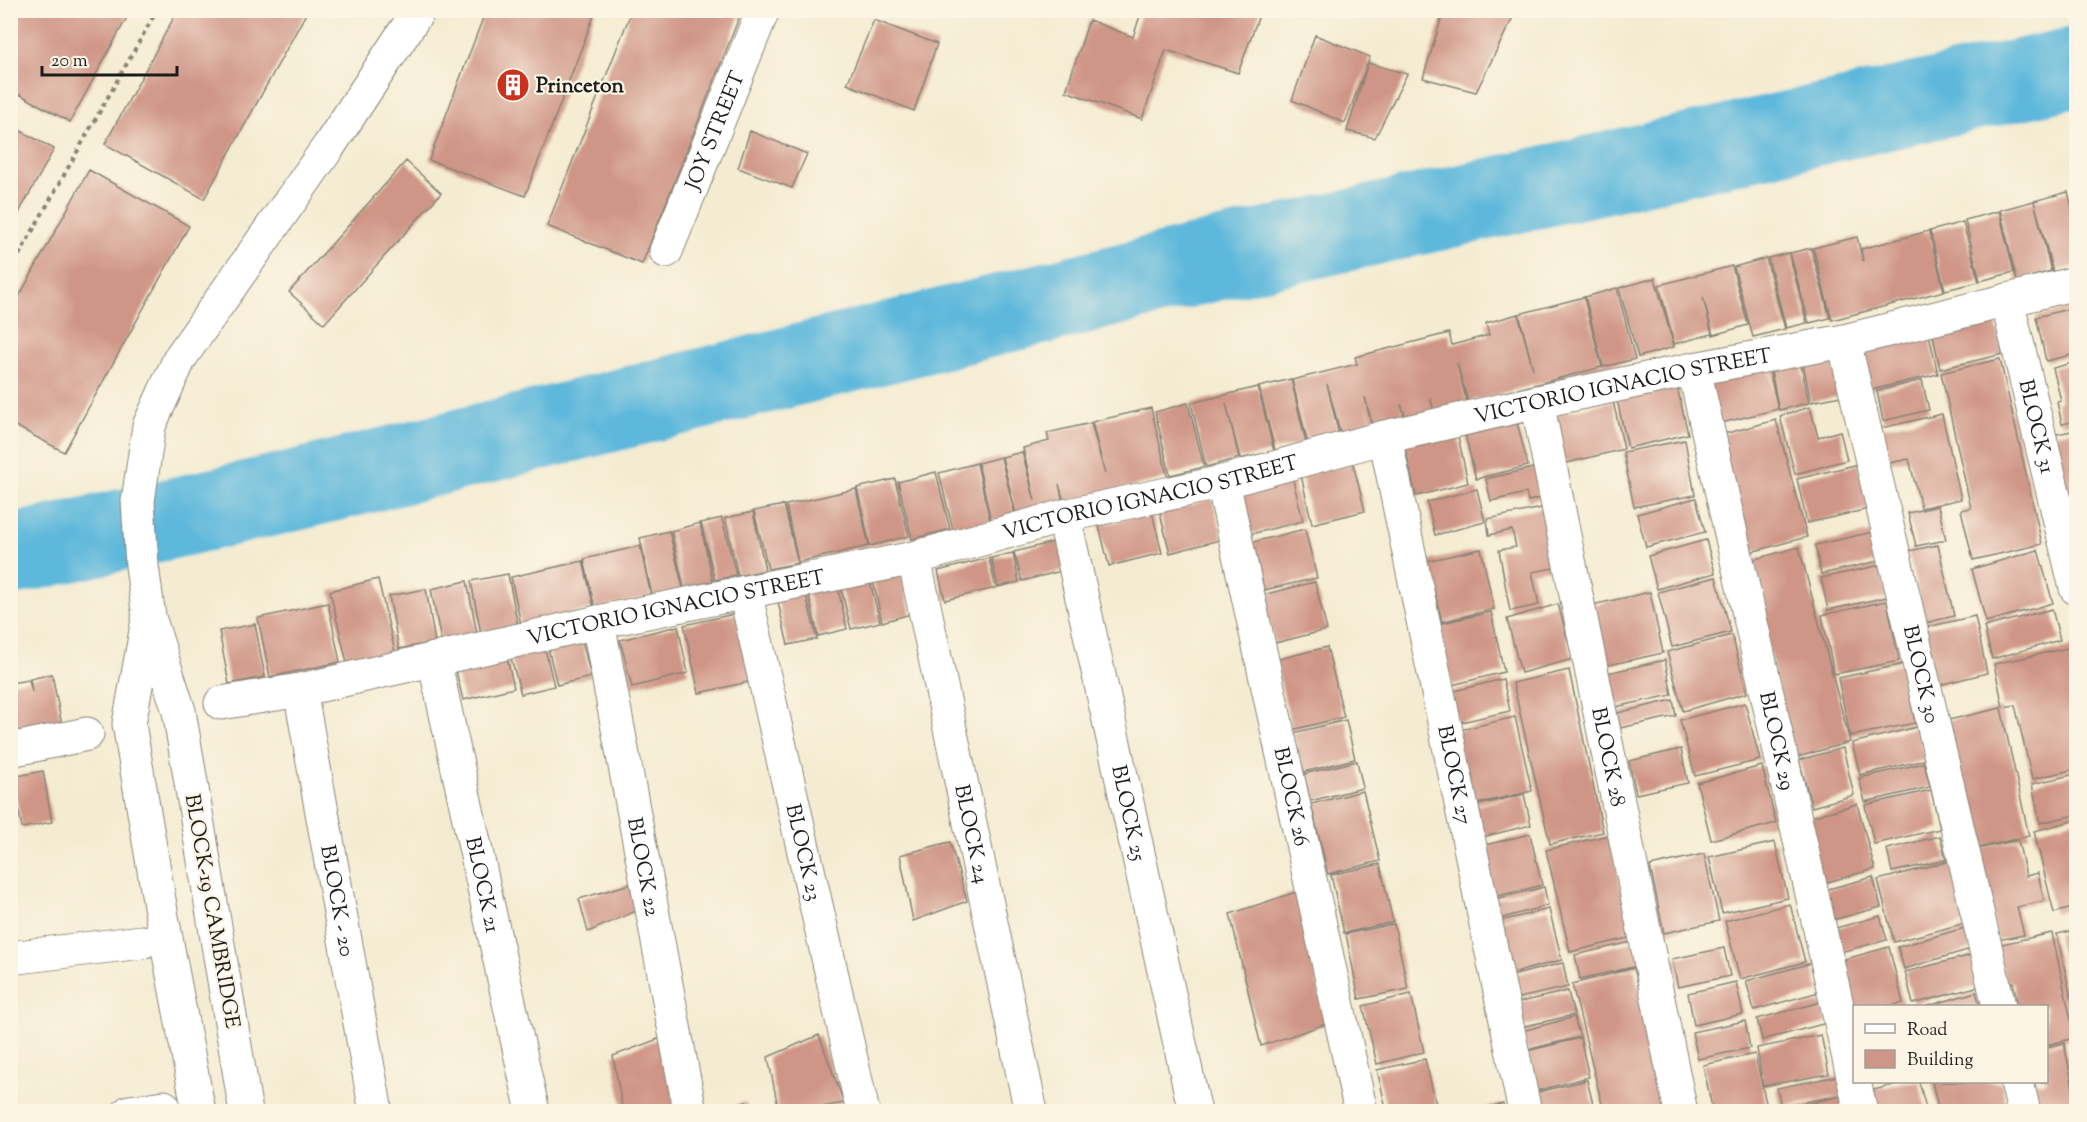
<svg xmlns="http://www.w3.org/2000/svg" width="2087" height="1122" font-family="'Sorts Mill Goudy',serif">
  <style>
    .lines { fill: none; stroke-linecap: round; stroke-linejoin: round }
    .river { stroke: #5db8db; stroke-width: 81 }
    .building { fill: #cf9586 }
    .minor-casing { stroke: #888477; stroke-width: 35 }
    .path { stroke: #888477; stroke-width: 4; stroke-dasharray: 4.5 4.5; stroke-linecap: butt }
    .minor { stroke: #fff; stroke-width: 33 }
    .labels { text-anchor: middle; stroke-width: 4.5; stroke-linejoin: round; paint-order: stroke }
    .poi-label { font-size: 21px; font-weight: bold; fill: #1c1c1c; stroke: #fcf5e5; text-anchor: start }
    .street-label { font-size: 21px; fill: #1c1c1c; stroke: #fcf5e5 }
  </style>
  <rect width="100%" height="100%" fill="#fcf5e5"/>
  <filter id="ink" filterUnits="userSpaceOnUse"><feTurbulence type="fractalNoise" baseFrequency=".0167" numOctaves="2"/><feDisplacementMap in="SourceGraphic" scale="12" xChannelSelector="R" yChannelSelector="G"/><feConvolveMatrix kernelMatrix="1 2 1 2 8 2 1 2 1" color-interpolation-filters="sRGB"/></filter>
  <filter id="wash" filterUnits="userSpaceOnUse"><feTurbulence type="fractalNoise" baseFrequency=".008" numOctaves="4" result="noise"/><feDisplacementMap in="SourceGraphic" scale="24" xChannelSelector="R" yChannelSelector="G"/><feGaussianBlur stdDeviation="1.35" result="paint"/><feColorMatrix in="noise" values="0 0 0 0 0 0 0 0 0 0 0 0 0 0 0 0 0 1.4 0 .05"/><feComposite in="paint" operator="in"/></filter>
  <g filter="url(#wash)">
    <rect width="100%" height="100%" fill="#f4ecd2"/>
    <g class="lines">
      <path class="river" d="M10,555l287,-65 928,-232 851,-191"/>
    </g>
    <g id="blocks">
      <path class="building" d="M10,10h121l-61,112 -60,-33z
        M178,10h130l-104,189 -99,-55z
        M486,10h110l-71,186 -96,-36z
        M632,10h110l-100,254 -95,-38z
        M1142,10h119l-23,63 -72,-23 -24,69 -76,-28 23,-71 44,17z
        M1444,10h49l19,9 -36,73 -53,-14z
        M874,20l63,24 -23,67 -67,-27z
        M1315,35l55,22 -25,66 -53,-23z
        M1368,63l39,11 -32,64 -28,-7z
        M10,125l44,24 -44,80z
        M750,131l57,23 -15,34 -54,-20z
        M406,161l35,32 -117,131 -35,-32z
        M89,170l100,56 -125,226 -54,-29v-110z
        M2068,192l8,32v42l-23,6 -19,-71z
        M2034,201l17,70 -34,10 -17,-71z
        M1999,211l15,61 -34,9 -15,-61z
        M1963,222l16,60 -34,8 -15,-59z
        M1929,231l15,60 -112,29 -19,-72 44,-11 6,24 -2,-12z
        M1811,248l19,70 -21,5 -19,-70z
        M1789,253l18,70 -21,5 -18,-70z
        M1766,258l19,71 -32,8 -19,-70z
        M1732,266l16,59 -35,10 -10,-38 9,37 -38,10 -15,-59z
        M1655,278l19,69 -36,10 -19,-69z
        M1617,288l18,71 -32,8 -18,-70z
        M1584,297l18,70 -134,35 -11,-39 10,40 -33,8 -4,-14 4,15 -28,7 -5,-15 4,15 -32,8 -8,-30 7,31 -31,7 -14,-51 12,51 -31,9 -16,-64 65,-16 -2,-7 94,-24 3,12 37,-10 -3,-12 32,-9 15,55 -14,-55z
        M2076,307v47l-30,7 -10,-44z
        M1994,315l9,39 -63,15 -8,-38z
        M1928,330l10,44 -67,16 -11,-44z
        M1830,348l11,48 -30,6 -10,-48z
        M1799,355l10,48 -30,7 -10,-49z
        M2000,359l42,185 -69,16 -12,-50 10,-2 -30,-135z
        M1767,362l11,47 -61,15 -11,-48z
        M2076,362v59l-14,3 -5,-22 4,-1 -8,-33z
        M1291,379l15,64 -31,7 -16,-63z
        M1922,380l7,30 -46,11 -6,-30z
        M1677,386l11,48 -60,14 -11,-48z
        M1258,387l16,64 -34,8 -14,-56 13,55 -33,9 -15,-64z
        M1613,401l11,48 -61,15 -11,-48z
        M1188,403l16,64 -34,8 -15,-63z
        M1810,407l8,30 22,-6 7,29 -52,14 -15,-58z
        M1151,408l17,70 -104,24 -5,-18 4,19 -47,11 -14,-57 20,-5 13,49 -12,-53 26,-7 -2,-8 44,-10 14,51 -13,-52z
        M1942,414l19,85 -40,9 -12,-49 -24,5 -8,-35z
        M1516,418l12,48 -52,13 -12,-49z
        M1776,420l31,117 -64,17 -27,-118z
        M1456,426l12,57 -52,13 -13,-57z
        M2076,430v67l-8,2 -15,-64z
        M1685,440l10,55 -61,12 -11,-55z
        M1001,457l14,58 -24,6 -13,-58z
        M977,463l13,58 -37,9 -14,-57z
        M1353,463l12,48 -53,13 -11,-49z
        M1859,464l10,45 -62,14 -10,-44z
        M1541,466l7,30 -20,5 -2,-8 -35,8 -5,-22z
        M936,472l14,57 -38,10 -14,-57z
        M1291,472l12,49 -52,13 -12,-49z
        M895,479l14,57 -39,10 -13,-58z
        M856,489l13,57 -71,16 -12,-57z
        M1477,489l8,33 -50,13 -8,-33z
        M1696,498l9,34 -59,15 -9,-33z
        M1213,499l10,40 -53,14 -10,-40z
        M784,505l14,58 -30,6 -14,-58z
        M1938,506l8,34 -30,6 -8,-33z
        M1547,507l12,60 -27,5 7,33 -29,6 -11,-61 17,-3 -4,-17 -23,5 -2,-16z
        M753,512l12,58 -27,6 -13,-58z
        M1152,512l10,41 -53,13 -10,-40z
        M722,518l14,57 -21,5 -14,-57z
        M700,523l13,58 -29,7 -13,-57z
        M1305,529l12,49 -53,12 -11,-48z
        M669,531l14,57 -31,8 -12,-58z
        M1873,532l6,29 -58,13 -6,-29z
        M1062,540l7,29 -47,12 -8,-29z
        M1706,540l9,33 -58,16 -9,-33z
        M1938,545l16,71 -29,7 -17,-72z
        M640,546l11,50 -56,13 -11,-50z
        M1799,547l51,195 -56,16 -46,-197z
        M1481,549l13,60 -52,13 -15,-61z
        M2038,550l15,53 -67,19 -14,-53z
        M1013,553l6,29 -21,5 -7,-29z
        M989,558l7,30 -51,12 -7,-29z
        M583,561l11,47 -73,17 -10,-48z
        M1881,565l6,32 -59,13 -7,-32z
        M901,570l10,44 -29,8 -10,-46z
        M508,574l10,52 -37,8 -10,-53z
        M869,577l11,45 -29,7 -11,-45z
        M1716,577l15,55 -59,15 -14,-55z
        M378,579l17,73 -48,11 -17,-72z
        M467,581l10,53 -36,7 -10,-52z
        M1315,582l12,48 -52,13 -13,-48z
        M837,584l10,45 -29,7 -10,-44z
        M426,589l9,53 -36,7 -10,-53z
        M805,591l12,48 -29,6 -11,-47z
        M1650,592l13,61 -59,13 -12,-61z
        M1887,601l12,60 -65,13 -12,-59z
        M328,603l12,59 -70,15 -12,-59z
        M1558,604l15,55 -52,14 -14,-54z
        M2052,609l8,31 -68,19 -8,-32z
        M1491,612l13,60 -52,13 -14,-61z
        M739,613l14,68 -54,12 -15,-68z
        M1975,616l12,57 -52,13 -12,-58z
        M255,624l10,53 -36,7 -10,-53z
        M678,626l10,47 -56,14 -12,-47z
        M1732,635l15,58 -64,18 -16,-59z
        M582,640l9,37 -34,8 -9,-37z
        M1327,647l17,70 -52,13 -17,-70z
        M2073,647l3,13v109l-44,10 -17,-74 -12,2 -9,-43z
        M545,649l9,37 -33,8 -10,-36z
        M507,658l7,30 -51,12 -7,-29z
        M1665,660l7,35 -62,13 -7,-34z
        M1904,664l11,59 -65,13 -12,-58z
        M1569,670l34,162 -53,12 -37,-161z
        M52,674l10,52 -52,11v-54l19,-3 3,12 -2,-13z
        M1503,679l7,32 -53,12 -7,-31z
        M1673,700l3,16 -56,12 -3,-15z
        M1745,703l15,57 -65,16 -15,-56z
        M2001,708l28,128 -55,13 -30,-128z
        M1515,717l17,74 -60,14 -16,-74z
        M1346,720l9,39 -51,13 -11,-39z
        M1917,727l8,33 -65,15 -8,-32z
        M1843,748l11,47 -42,12 -13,-47z
        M1681,749l7,34 -52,11 -7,-33z
        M1357,761l6,27 -53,13 -6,-27z
        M1924,763l6,24 -65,15 -6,-24z
        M1762,766l14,57 -65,17 -14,-57z
        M43,771l9,51 -30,6 -10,-51z
        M2076,774v41l-36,8 -8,-39z
        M1931,790l9,39 -66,15 -9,-39z
        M1363,791l17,70 -52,13 -17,-70z
        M1524,794l7,31 -53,13 -7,-31z
        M10,800l6,26 -6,1z
        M1857,804l18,65 -55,15 -17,-65z
        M2076,820v87l-22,6 -20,-82z
        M1530,834l12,51 -52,13 -13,-51z
        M1609,835l24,102 -63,15 -24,-102z
        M1940,836l6,24 -54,12 -5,-23z
        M2018,840l8,36 12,-3 6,28 -27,6 7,28 -26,5 -22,-91z
        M950,842l17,59 -54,20 -13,-66z
        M1775,842l13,56 -66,15 -13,-56z
        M1704,854l15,67 -55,12 -14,-67z
        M1950,861l16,62 -72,19 -16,-62z
        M1380,864l13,58 -49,11 -13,-58z
        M1873,877l8,30 -56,15 -8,-30z
        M630,884l6,27 -48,21 -9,-33z
        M1544,887l4,18 -52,15 -5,-20z
        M1299,891l27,133 -65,22 -31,-132z
        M1790,904l15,58 -65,17 -15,-58z
        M1549,909l13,51 -53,14 -13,-52z
        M1880,916l7,24 -55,14 -7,-23z
        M1394,924l14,65 -49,10 -13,-65z
        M1968,927l6,21 -70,21 -6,-22z
        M2076,930v71l-4,1 -15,-68z
        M2052,933l23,105 -29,7v-39h-28l-5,-24 -8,2 -8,-39z
        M1636,941l6,24 -62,14 -5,-24z
        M1889,947l14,56 -13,3h-36l-12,-46z
        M1724,948l6,28 -52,11 -6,-28z
        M1972,955l8,31 -67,18 -8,-32z
        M1563,963l5,24 -53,12 -5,-23z
        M1812,963l7,29 -65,18 -8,-29z
        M1634,968l24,95 12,49h-66l-32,-128z
        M1736,982l7,32 -49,11 -6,-32z
        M1568,991l6,24 -53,12 -5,-24z
        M1976,992l4,14h-52z
        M1411,994l13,58 -47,12 -14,-58z
        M1821,1002l6,21 -65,17 -5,-21z
        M1574,1017l6,20 -54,13 -4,-19z
        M1745,1021l5,27 -52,11 -6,-27z
        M819,1035l25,68 -50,9h-15l-11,-55z
        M1821,1035l8,39 -66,12 -6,-38z
        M666,1036l14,76h-57l-10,-56z
        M1580,1038l9,39 -53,14 -9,-40z
        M2064,1043l12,59 -40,10 -13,-30h23v-35z
        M1755,1054l12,53 -21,5h-33l-10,-47z
        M1425,1059l13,53h-51l-10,-42z
        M1843,1075l3,19 -65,13 -4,-19z
        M1587,1080l8,32h-56l-4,-19z
        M1905,1082h14l8,30h-52l-5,-21z
        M1932,1082h69l6,26 -14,4h-54z
        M1845,1095l3,17h-69v-1z
        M746,1102l2,10h-35v-1z
        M1503,1104l1,8h-34v-1z"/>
    </g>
  </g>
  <g filter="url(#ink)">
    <use href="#blocks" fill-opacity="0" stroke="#888477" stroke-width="1.5"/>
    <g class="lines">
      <g class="minor-casing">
        <g id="minor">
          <path id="s1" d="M666,251l97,-241"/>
          <path id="s2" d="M2007,300l69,288"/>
          <path id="s3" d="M1844,341l155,665"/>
          <path id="s4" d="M1694,369l167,743"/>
          <path id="s5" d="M1537,402l144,710"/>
          <path id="s6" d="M1385,437l140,675"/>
          <path id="s7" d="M1223,482l138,630"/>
          <path id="s8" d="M1064,516l131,596"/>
          <path id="s9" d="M914,558l117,554"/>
          <path id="s10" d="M745,592l118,520"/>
          <path d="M148,620l-19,104 33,193 37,195"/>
          <path id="s11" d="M598,622l92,490"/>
          <path id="s12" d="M434,659l99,453"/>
          <path id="s13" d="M300,690l76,422"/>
          <path id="s14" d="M221,703l79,-13 298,-68 316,-64 150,-42 159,-34 162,-45 152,-35 157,-33 150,-28 232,-58"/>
          <path d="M10,750l77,-16"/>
          <path d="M10,958l132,-16"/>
          <path d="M2017,1082l7,30"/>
          <path d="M129,1112l35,-5"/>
          <path d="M246,1112l-67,-401 -30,-94 -7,-51 -4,-65 11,-75 31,-68 149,-212 90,-136"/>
        </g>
      </g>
      <path class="path" d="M10,271l147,-261"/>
      <use href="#minor" class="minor"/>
    </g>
  </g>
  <defs>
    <g id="building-disc" transform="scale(1.725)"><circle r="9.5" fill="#c8321e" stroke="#fcf5e5"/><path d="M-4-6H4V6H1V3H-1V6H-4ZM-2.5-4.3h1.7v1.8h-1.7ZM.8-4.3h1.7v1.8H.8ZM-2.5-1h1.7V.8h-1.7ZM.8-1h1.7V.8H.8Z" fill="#fff"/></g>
  </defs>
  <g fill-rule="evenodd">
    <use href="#building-disc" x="513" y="85"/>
  </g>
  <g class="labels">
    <g class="poi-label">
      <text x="536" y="92">Princeton</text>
    </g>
    <g class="street-label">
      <text dy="7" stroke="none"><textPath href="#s1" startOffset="130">JOY STREET</textPath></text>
      <text dy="7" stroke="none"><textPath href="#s14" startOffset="1438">VICTORIO IGNACIO STREET</textPath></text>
      <text dy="7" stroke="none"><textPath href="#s2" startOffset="130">BLOCK 31</textPath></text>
      <text dy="7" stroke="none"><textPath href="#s14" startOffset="952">VICTORIO IGNACIO STREET</textPath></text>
      <text dy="7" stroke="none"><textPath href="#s14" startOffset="465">VICTORIO IGNACIO STREET</textPath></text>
      <text dy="7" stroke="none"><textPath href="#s3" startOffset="342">BLOCK 30</textPath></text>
      <text dy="7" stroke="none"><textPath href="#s4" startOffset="381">BLOCK 29</textPath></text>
      <text dy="7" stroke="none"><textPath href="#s5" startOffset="362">BLOCK 28</textPath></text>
      <text dy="7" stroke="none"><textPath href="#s6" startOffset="345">BLOCK 27</textPath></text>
      <text dy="7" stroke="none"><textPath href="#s7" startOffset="322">BLOCK 26</textPath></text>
      <text dy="7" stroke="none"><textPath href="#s8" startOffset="304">BLOCK 25</textPath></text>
      <text dy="7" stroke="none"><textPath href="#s9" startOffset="282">BLOCK 24</textPath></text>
      <text dy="7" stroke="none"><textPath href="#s10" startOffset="267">BLOCK 23</textPath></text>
      <text dy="7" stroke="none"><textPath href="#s11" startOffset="249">BLOCK 22</textPath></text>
      <text dy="7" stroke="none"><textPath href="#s12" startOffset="231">BLOCK 21</textPath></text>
      <text dy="7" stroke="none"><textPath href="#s13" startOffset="214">BLOCK - 20</textPath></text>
      <text transform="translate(213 911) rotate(80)" y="7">BLOCK-19 CAMBRIDGE</text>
    </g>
  </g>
  <rect width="2087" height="1122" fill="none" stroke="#fcf5e5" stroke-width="36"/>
  <rect x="1853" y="1005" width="195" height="78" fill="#fcf5e5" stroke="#a29e95" stroke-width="1.5"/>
  <rect x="1865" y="1024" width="30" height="9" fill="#ffffff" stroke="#a29e95" stroke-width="1.5"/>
  <text x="1907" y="1035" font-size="18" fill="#1c1c1c">Road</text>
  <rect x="1865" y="1050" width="30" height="18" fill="#cf9586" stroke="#a29e95" stroke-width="1.5"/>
  <text x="1907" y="1065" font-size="18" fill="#1c1c1c">Building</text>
  <path d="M42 66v9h135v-9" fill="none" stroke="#1c1c1c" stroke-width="3"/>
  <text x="51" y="66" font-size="18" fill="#1c1c1c" stroke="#fcf5e5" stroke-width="4.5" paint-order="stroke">20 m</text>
</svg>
